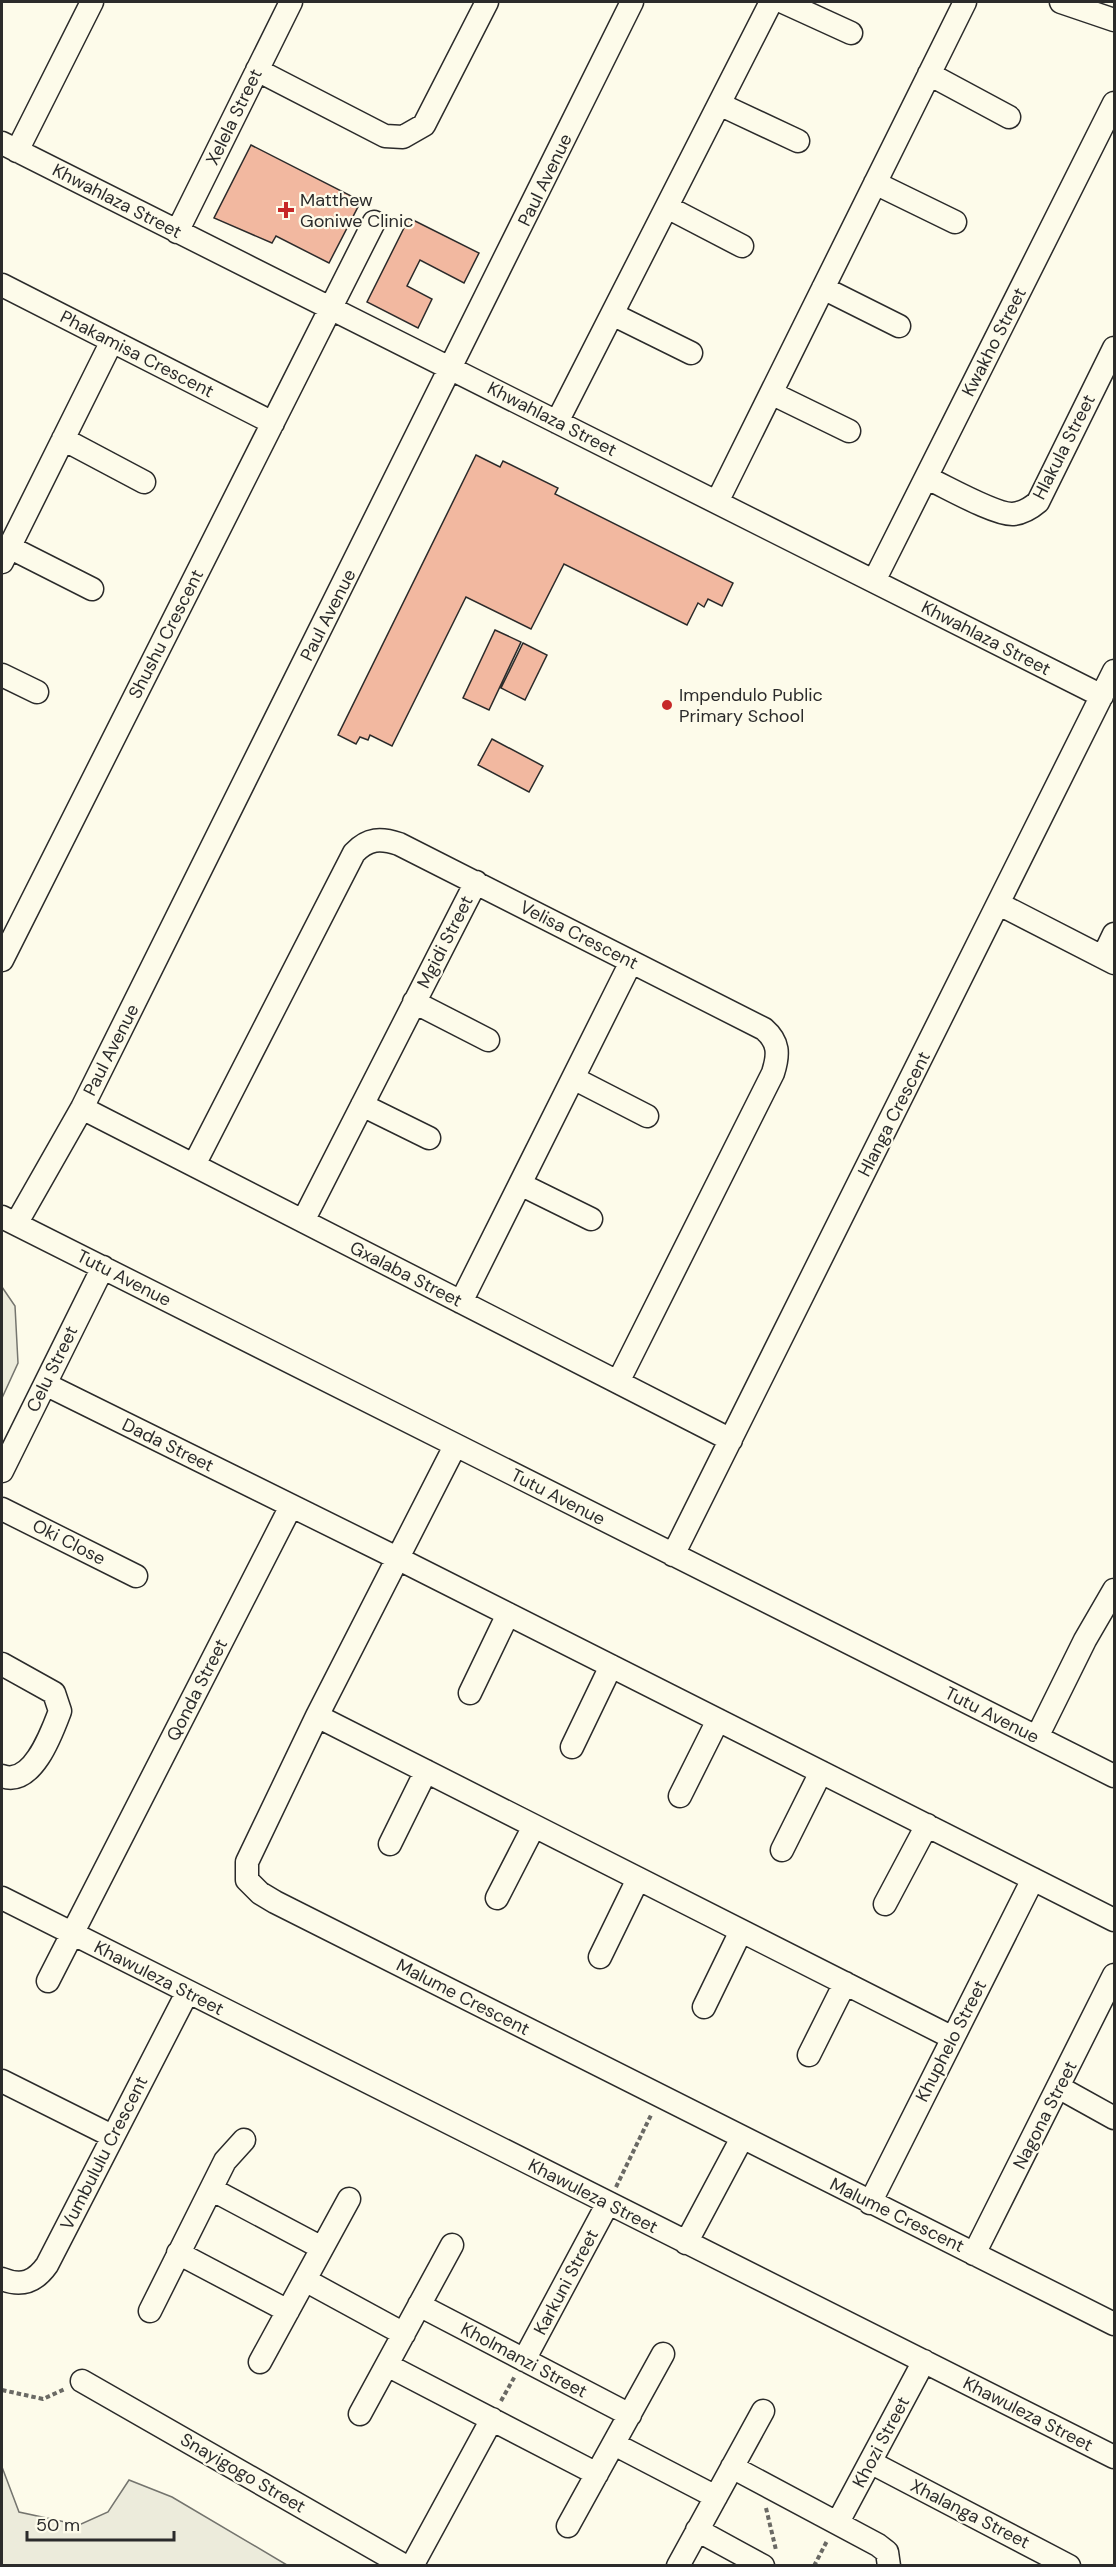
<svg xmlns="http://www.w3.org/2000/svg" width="1116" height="2567" font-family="'DM Sans',sans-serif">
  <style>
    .green { fill: #ecebdb; stroke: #74746e; stroke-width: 1.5 }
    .building { fill: #f2b8a0; stroke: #2b2b2b; stroke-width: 1.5 }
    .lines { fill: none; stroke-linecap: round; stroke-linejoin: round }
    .minor-casing { stroke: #2b2b2b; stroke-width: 25 }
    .path { stroke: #6a6964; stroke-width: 4; stroke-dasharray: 4.5 3; stroke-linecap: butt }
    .minor { stroke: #fdfbea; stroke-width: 22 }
    .poi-dot { fill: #c62828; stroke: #fdfbea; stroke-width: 2 }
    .labels { text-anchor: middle; stroke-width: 4.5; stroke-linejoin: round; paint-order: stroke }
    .street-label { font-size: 18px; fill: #2b2b2b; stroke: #fdfbea }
    .poi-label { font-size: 18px; fill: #2b2b2b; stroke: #fdfbea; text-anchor: start }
  </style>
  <rect width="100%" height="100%" fill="#fdfbea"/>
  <path class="green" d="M2,1287l13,19 3,57 -16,35z
    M2,2467l17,45 60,13 29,-13 21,-32 43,17 115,68h-285z"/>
  <path class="building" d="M251,145l110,56 -32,62 -53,-27 -4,7 -58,-25z
    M409,218l70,35 -15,30 -44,-23 -13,26 25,13 -14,29 -51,-26z
    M476,455l24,12 3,-6 55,27 -3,6 178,89 -11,23 -14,-7 -4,8 -6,-4 -11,22 -123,-61 -33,65 -65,-32 -74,149 -22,-11 -2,5 -8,-3 -4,7 -18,-9z
    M495,630l26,12 -32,68 -26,-12z
    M523,643l24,12 -22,45 -24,-12z
    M492,739l51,27 -14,26 -51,-27z"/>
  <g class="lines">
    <g class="minor-casing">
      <path id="minor" d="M783,2l68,31
        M1061,2l53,18
        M257,70l128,66 18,1 21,-12 63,-123
        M929,74l80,43
        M719,104l79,37
        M2,143l1100,553
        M17,151l75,-149
        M875,183l80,39
        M667,207l75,39
        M177,232l114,-230
        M2,285l271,138
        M823,288l76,38
        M612,314l79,39
        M771,393l78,38
        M557,422l214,-420
        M63,439l81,43
        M927,478c18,8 68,37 86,36 10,-1 18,-6 25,-12l76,-154
        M717,502l248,-500
        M9,547l83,42
        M2,562l110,-221
        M874,581l240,-478
        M2,675l35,17
        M999,904l115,59
        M1103,957l11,-23
        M2,960l372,-738
        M414,1002l74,38
        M573,1078l74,38
        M362,1105l67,33
        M82,1108l649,332
        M194,1165l160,-312c14,-15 27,-15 45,-9l365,185c15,13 15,25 9,44l-155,309
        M520,1184l71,35
        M2,1217l1112,559
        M303,1221l173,-339
        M16,1224l66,-116 550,-1106
        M461,1302l170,-340
        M45,1384l352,174 717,362
        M455,1446l-138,270 -70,146v18l13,13 15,9 839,422
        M2,1471l101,-204
        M2,1509l134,67
        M673,1555l441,-884
        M2,1664l52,29 6,18c-9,24 -28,76 -58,65
        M470,1693l38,-79
        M317,1716l636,322
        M1037,1737l48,-97 29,-50
        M572,1747l39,-81
        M680,1796l38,-76
        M390,1844l36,-73
        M782,1850l39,-78
        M2,1898l1112,559
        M497,1898l37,-72
        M885,1904l42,-79
        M600,1957l38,-78
        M48,1981l243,-475
        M704,2007l37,-76
        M809,2055l36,-72
        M2,2081l110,55
        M1060,2088l54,30
        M211,2189l111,59
        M870,2203l163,-324
        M686,2243l56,-105
        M178,2253l110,58
        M974,2254l140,-279
        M2,2279c20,8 33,3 45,-14l140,-272
        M305,2280l99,54
        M419,2305l211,110
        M150,2311l75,-150 19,-21
        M524,2360l84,-157
        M260,2362l89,-163
        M387,2365l210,109
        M82,2381l323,185
        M360,2414l92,-169
        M614,2444l102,53
        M870,2462l199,104
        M732,2467l146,78 9,7 2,14
        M838,2522l86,-161
        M568,2526l95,-172
        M697,2530l66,36
        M412,2566l80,-147
        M678,2566l85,-155"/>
    </g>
    <path class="path" d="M616,2187l36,-74
      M2,2390l41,9 22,-10
      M501,2401l14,-25
      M766,2508l10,42
      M814,2566l13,-25"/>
    <use href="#minor" class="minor"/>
  </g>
  <g class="poi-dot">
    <path d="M283 201h6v6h6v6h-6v6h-6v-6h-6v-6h6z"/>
    <circle cx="667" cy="705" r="6"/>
  </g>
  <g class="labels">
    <g class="street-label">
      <text transform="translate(234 117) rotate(-64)" y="6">Xelela Street</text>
      <text transform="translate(545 180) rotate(-64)" y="6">Paul Avenue</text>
      <text transform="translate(117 201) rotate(27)" y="6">Khwahlaza Street</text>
      <text transform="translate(994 342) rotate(-63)" y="6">Kwakho Street</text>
      <text transform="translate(137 354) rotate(27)" y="6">Phakamisa Crescent</text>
      <text transform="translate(552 419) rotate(27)" y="6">Khwahlaza Street</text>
      <text transform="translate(1064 447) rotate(-63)" y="6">Hlakula Street</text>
      <text transform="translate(328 615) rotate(-63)" y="6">Paul Avenue</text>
      <text transform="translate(166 634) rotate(-63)" y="6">Shushu Crescent</text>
      <text transform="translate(986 638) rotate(27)" y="6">Khwahlaza Street</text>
      <text transform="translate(579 935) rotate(27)" y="6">Velisa Crescent</text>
      <text transform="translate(445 942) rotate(-63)" y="6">Mgidi Street</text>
      <text transform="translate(111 1050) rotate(-63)" y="6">Paul Avenue</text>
      <text transform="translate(894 1114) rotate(-63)" y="6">Hlanga Crescent</text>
      <text transform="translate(406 1274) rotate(27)" y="6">Gxalaba Street</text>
      <text transform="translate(124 1278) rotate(27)" y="6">Tutu Avenue</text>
      <text transform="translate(52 1369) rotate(-64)" y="6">Celu Street</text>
      <text transform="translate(168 1445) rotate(26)" y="6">Dada Street</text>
      <text transform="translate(558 1497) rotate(27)" y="6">Tutu Avenue</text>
      <text transform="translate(69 1542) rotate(27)" y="6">Oki Close</text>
      <text transform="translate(197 1690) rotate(-63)" y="6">Qonda Street</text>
      <text transform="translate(992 1715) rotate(27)" y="6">Tutu Avenue</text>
      <text transform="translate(159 1978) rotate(27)" y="6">Khawuleza Street</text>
      <text transform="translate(463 1997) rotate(27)" y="6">Malume Crescent</text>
      <text transform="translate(951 2041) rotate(-63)" y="6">Khuphelo Street</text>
      <text transform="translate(1045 2115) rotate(-63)" y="6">Nagona Street</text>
      <text transform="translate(104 2153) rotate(-63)" y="6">Vumbululu Crescent</text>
      <text transform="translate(593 2196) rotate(27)" y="6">Khawuleza Street</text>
      <text transform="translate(897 2215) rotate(26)" y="6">Malume Crescent</text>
      <text transform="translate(566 2282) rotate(-62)" y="6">Karkuni Street</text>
      <text transform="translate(524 2360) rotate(28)" y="6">Kholmanzi Street</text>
      <text transform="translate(1028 2414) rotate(27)" y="6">Khawuleza Street</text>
      <text transform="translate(881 2442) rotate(-62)" y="6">Khozi Street</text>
      <text transform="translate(243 2473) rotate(30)" y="6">Snayigogo Street</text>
      <text transform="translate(970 2514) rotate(27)" y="6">Xhalanga Street</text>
    </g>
    <g class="poi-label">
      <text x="300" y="206">Matthew<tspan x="300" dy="21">Goniwe Clinic</tspan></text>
      <text x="679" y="701">Impendulo Public<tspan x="679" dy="21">Primary School</tspan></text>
    </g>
  </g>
  <rect width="1116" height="2567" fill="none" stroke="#2b2b2b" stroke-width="6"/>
  <path d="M27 2531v9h147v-9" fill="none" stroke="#2b2b2b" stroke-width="3"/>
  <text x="36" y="2531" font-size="18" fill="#2b2b2b" stroke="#fdfbea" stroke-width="4.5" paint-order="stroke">50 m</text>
</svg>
